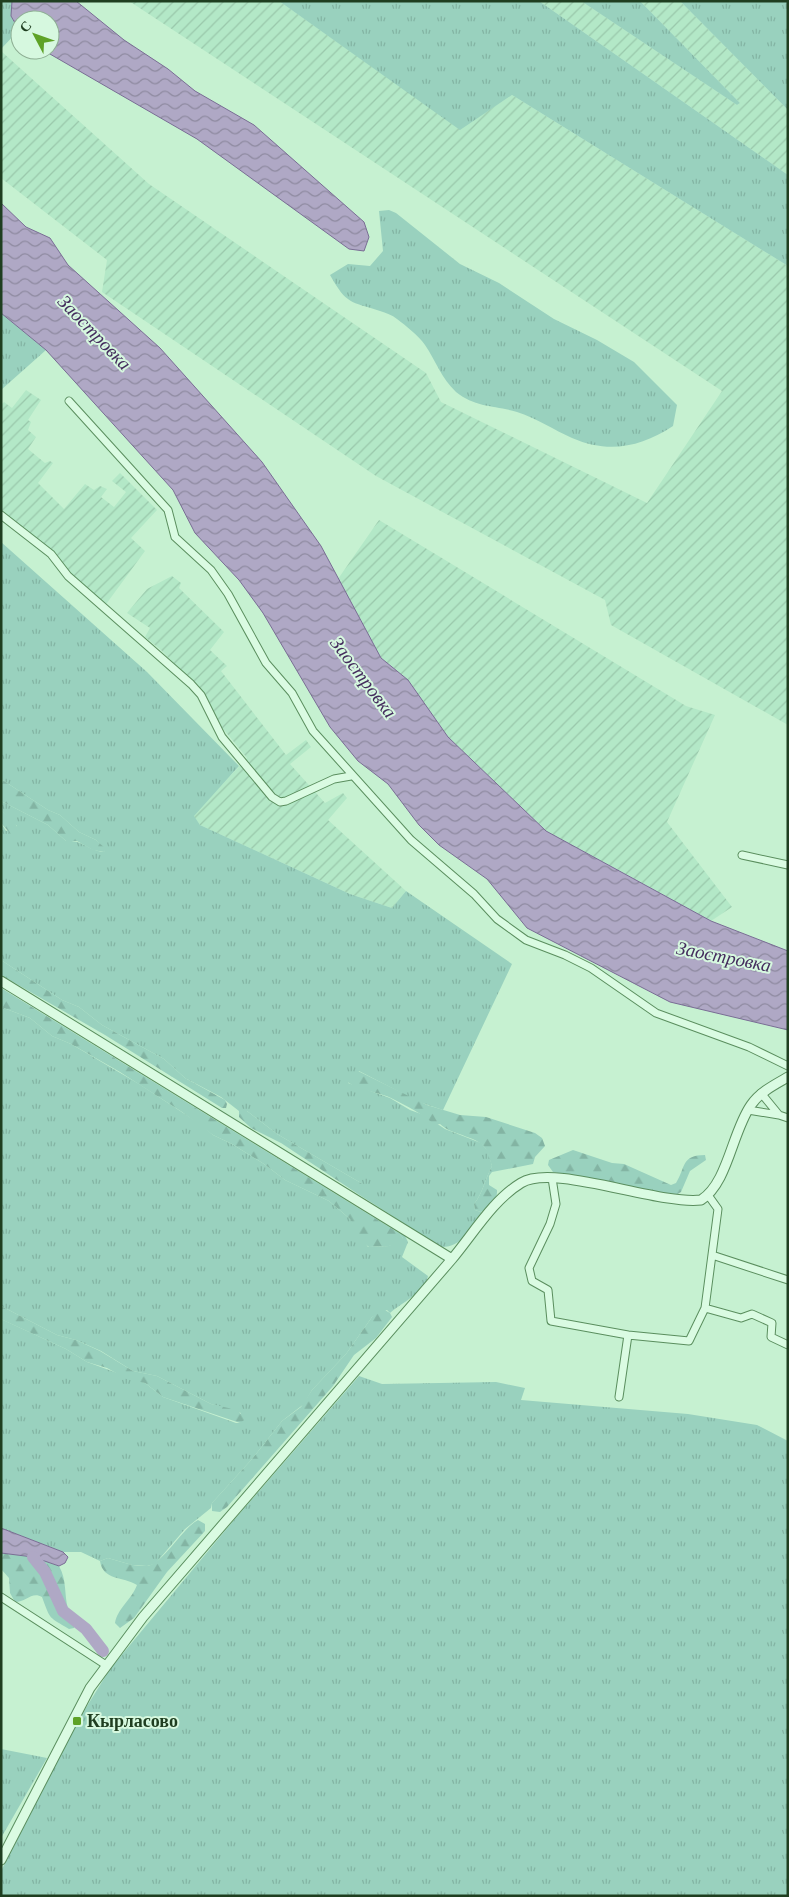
<svg xmlns="http://www.w3.org/2000/svg" width="789" height="1897" font-family="'Times New Roman',serif">
  <style>
    .farmland { fill: url(#farmland-furrows) }
    .grass { fill: url(#grass-tufts) }
    .forest { fill: url(#forest-firs) }
    .water { fill: url(#water-waves); stroke: #796d94 }
    .lines { fill: none; stroke-linecap: round; stroke-linejoin: round }
    .river { stroke: #afa8c5; stroke-width: 12 }
    .minor-casing { stroke: #5a8e5e; stroke-width: 9 }
    .tertiary-casing { stroke: #5a8e5e; stroke-width: 11 }
    .minor { stroke: #dafbe2; stroke-width: 7 }
    .tertiary { stroke: #dafbe2; stroke-width: 9 }
    .poi-dot { fill: #5ea226; stroke: #d6f8df; stroke-width: 2 }
    .labels { text-anchor: middle; stroke-width: 4; stroke-linejoin: round; paint-order: stroke }
    .poi-label { font-size: 18px; font-weight: bold; fill: #1f3e20; stroke: #d6f8df; text-anchor: start }
    .water-label { font-size: 19px; font-style: italic; fill: #452d5e; stroke: #d6f8df }
  </style>
  <defs>
    <pattern id="farmland-furrows" width="10" height="10" patternUnits="userSpaceOnUse" patternTransform="scale(1.25)"><rect width="10" height="10" fill="#b3e8c7"/><path d="M-1 1l2-2M0 10L10 0M9 11l2-2" fill="none" stroke="#9ac8ab"/></pattern>
    <pattern id="grass-tufts" width="24" height="20" patternUnits="userSpaceOnUse" patternTransform="scale(1.25)"><rect width="24" height="20" fill="#99d1be"/><path d="M3 7l-1-3M5 7V3M7 7l1-3M15 17l-1-3M17 17v-4M19 17l1-3" fill="none" stroke="#83b4a3"/></pattern>
    <pattern id="forest-firs" width="22" height="20" patternUnits="userSpaceOnUse" patternTransform="scale(1.25)"><rect width="22" height="20" fill="#99d1be"/><path d="M5 1l3.5 6h-7zM16 11l3.5 6h-7z" fill="#83b4a3"/></pattern>
    <pattern id="water-waves" width="16" height="10" patternUnits="userSpaceOnUse" patternTransform="scale(1.25)"><rect width="16" height="10" fill="#afa8c5"/><path d="M0 5q4-4 8 0t8 0" fill="none" stroke="#8e8aa0"/></pattern>
  </defs>
  <rect width="100%" height="100%" fill="#c6f1d1"/>
  <path class="farmland" d="M129,1h150l181,128 52,-34 276,171v459l-177,-100 -6,-25 -229,-124 -274,-184 5,-32 -106,-82v-127l148,133 277,189 15,29 206,101 75,-112z
    M539,1h42l156,104 3,-2 -100,-102h40l108,109v65z
    M26,390l15,10 -13,20 3,2 -3,8 8,7 -8,12 17,14 5,-2 3,2 -15,20 26,26 21,-25 9,6 6,-4 7,3 -6,8 13,10 12,-15 -14,-11 8,-8 37,37 -26,28 14,13 -41,56 -103,-95v-107l3,-3 8,6z
    M379,520l307,186 29,9 -48,107 65,85 -21,14 -165,-90 -98,-94 -40,-57 -27,-22 -43,-79z
    M172,576l9,7 -2,5 45,44 -14,18 17,16 -6,5 65,84 20,-15 5,7 -21,17 35,39 18,-10 4,5 -19,22 78,71 -14,17 -42,-14 -150,-69 -7,-9 54,-58 -64,-78 3,-4 -25,-26 -16,-13 5,-9 -23,-15 20,-24z"/>
  <path class="grass" d="M1,1h11l-1,15 7,15 -17,18z
    M279,1h260l249,174v91l-276,-171 -52,35z
    M581,1h59l100,102 -3,2z
    M680,1h108v109z
    M389,210l7,3 64,51 39,19 55,36 43,21 37,22 43,43 -4,21c-32,21 -64,28 -101,12 -18,-8 -36,-20 -55,-26 -23,-7 -41,-4 -61,-20 -15,-14 -20,-31 -31,-47 -7,-10 -19,-19 -28,-26 -5,-4 -11,-6 -17,-8 -30,-10 -33,-6 -50,-36l18,-11 22,2 13,-15 -4,-40z
    M1,313l45,37 -45,40z
    M1,542l146,130 92,94 -45,50 6,9 150,69 42,14 14,-17 106,73 -69,146 -24,-8 -60,-31 -11,12 42,15 20,12 14,5 21,14 36,14 7,8 4,15c-7,13 -9,27 -18,38l1,6 6,2v4c-10,14 -21,32 -40,31l-83,-53h5l-2,-11 -84,-49 -30,-23h-8l-18,-14 -36,-19 -21,-19 -62,-34 -23,-18 -17,-7 -61,-40v-137l5,8 11,-5 -16,-16v-9l47,24 18,16c19,-1 20,9 38,11l1,-3 -9,-9 -17,-8 -19,-17 -12,-5 -47,-31z
    M1,1007l29,11 22,18 19,8 68,40 61,40 13,11 19,9 32,20 21,16 44,21 21,18 18,28 21,-1 14,-8 -4,-5 5,1 4,8 -6,15 26,19c-3,17 -26,26 -38,37l-3,-3 -15,7 -26,37 -34,36 -8,14 -22,17 -30,38 -40,44 -1,5 -26,21 -30,35 -8,2 -15,-1 -24,-7 -8,3 -19,-9h-18l-62,-24v-209l65,30 21,13 58,21 18,14 73,26h4l1,-10 -30,-9 -54,-28 -24,-5 -32,-20 -25,-11 -19,-5 -56,-29z
    M359,1376l23,8 114,-2 29,6 -4,12 167,14 69,11 31,16v455h-787v-25l78,-152 31,-50 124,-149z
    M1,1749l46,9 -46,80z"/>
  <path class="forest" d="M1,779l47,31 12,5 19,17 17,8 10,9 -2,3 -11,-2 -16,-9h-11l-18,-16 -47,-24z
    M1,810l14,12 4,11 -4,6 -14,-16z
    M1,960l61,40 17,7 23,18 62,34 21,19 40,22 2,4 -1,4h-4l-117,-73 -104,-60z
    M1,988l398,245 4,5 -3,5 -11,3 -20,1 -9,-7 -10,-21 -21,-18 -44,-21 -21,-16 -32,-20 -19,-9 -31,-23 -62,-40 -49,-28 -19,-8 -22,-18 -29,-11z
    M358,1071l69,34 33,10 26,2 49,16 7,5 3,8 -10,11 -2,7 -41,8 -3,4v9l8,5c1,10 -8,18 -16,22l-6,-2 -1,-6c9,-11 11,-25 18,-38 -2,-5 -3,-11 -5,-15 -6,-15 -35,-15 -47,-27l-5,1c-12,-11 -30,-20 -44,-27 -16,-8 -36,-6 -47,-20z
    M239,1111h8l30,23 84,49 4,5 -2,6h-5l-77,-51 -30,-15 -12,-11z
    M573,1150l39,13 12,1 47,21 5,-2c10,-16 5,-28 29,-28l1,5 -16,11 -9,21 -7,4 -121,-24 -5,-7 1,-5z
    M1,1306l56,29 19,5 24,11 33,20 24,5 54,28 26,6 9,9 -6,4 -77,-26 -18,-14 -18,-4 -20,-11 -20,-6 -21,-13 -61,-28 -4,-2z
    M383,1309l7,4 2,4 -16,21 -22,17 -21,31 -106,121 -7,5 -8,-1v-8l40,-44 30,-38 19,-14 11,-17 34,-36 26,-37z
    M198,1520l7,4v7l-38,41 -33,46 -14,10 -5,-5c2,-14 17,-24 22,-38 -14,-9 -34,-4 -37,-24l8,-3c12,3 25,9 38,8 16,0 35,-37 52,-46z
    M1,1553l32,4 26,9c8,14 5,28 9,43 2,8 7,11 6,19l-5,1c-21,-13 -18,-8 -27,-32 -10,-6 -16,5 -27,5l-5,-9 -1,-15 -8,-9z"/>
  <path class="water" d="M12,1h64l48,39 44,29 27,22 59,34 110,97 5,15 -5,14 -15,-2 -152,-110 -154,-89h7v-30h-30v12l-9,-16z
    M1,203l25,24 24,11 18,27 92,83 102,114 59,84 60,112 27,22 40,57 98,94 165,90 77,30v79l-118,-28 -143,-74 -40,-49 -48,-34 -20,-20 -31,-41 -30,-23 -28,-34 -67,-114 -24,-33 -44,-47 -22,-43 -127,-140 -45,-37z
    M1,1528l62,24 5,5 -3,6 -6,3 -26,-9 -32,-4z"/>
  <g class="lines">
    <path class="river" d="M33,1557l12,15 18,39 23,18 17,22"/>
    <g class="minor-casing">
      <path id="minor" d="M69,401l99,109 7,27 36,33 17,24 38,69 26,30 21,38 98,109 63,54 23,25 29,21 39,15 26,13 65,45 93,34 39,19
        M1,515l50,39 17,22 123,108 10,11 21,42 50,60 8,5 6,-1 48,-22 17,-3
        M742,855l46,10
        M761,1093l18,22 9,3
        M748,1110l31,5
        M552,1178l4,26 -6,20 -21,44 3,13 16,9 3,31 77,14
        M712,1255l76,25
        M705,1308l36,10 11,-4 20,9 -1,14 17,8
        M619,1397l9,-62 61,6 16,-33 13,-99 -10,-14
        M1,1597l105,68"/>
    </g>
    <g class="tertiary-casing">
      <path id="tertiary" d="M1,981l451,278
        M1,1860l89,-172 53,-71 309,-358c21,-25 41,-59 69,-76 32,-20 136,22 180,17 27,-17 31,-68 50,-95 9,-13 23,-20 37,-28"/>
    </g>
    <use href="#minor" class="minor"/>
    <use href="#tertiary" class="tertiary"/>
  </g>
  <rect class="poi-dot" x="72" y="1716" width="10" height="10" rx="2.5"/>
  <g class="labels">
    <g class="poi-label">
      <text x="87" y="1727">Кырласово</text>
    </g>
    <g class="water-label">
      <text transform="translate(95 332) rotate(46)" y="7">Заостровка</text>
      <text transform="translate(364 677) rotate(53)" y="7">Заостровка</text>
      <text transform="translate(724 956) rotate(11)" y="7">Заостровка</text>
    </g>
  </g>
  <rect width="789" height="1897" fill="none" stroke="#1f3e20" stroke-width="5"/>
  <g transform="translate(35 35) rotate(311)"><circle r="24" fill="#d6f8df" stroke="#8dae93"/>
  <path d="M0-4L9 19L0 12L-9 19Z" fill="#5ea226"/>
  <text y="-8" font-size="14" font-weight="bold" text-anchor="middle" fill="#1f3e20">С</text>
  </g>
</svg>
